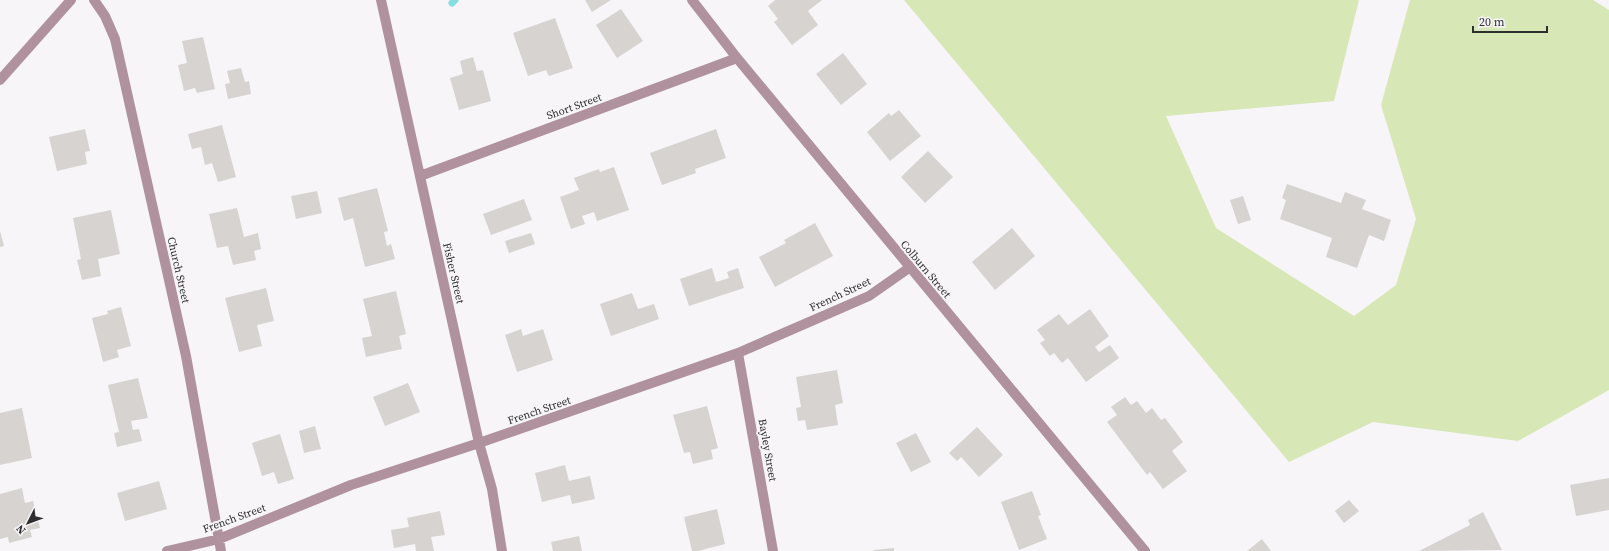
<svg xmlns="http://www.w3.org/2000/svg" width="1609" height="551" font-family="'Source Serif 4',serif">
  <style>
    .green { fill: #d7e7b6 }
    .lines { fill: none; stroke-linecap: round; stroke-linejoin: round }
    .stream { stroke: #85dfe1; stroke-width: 7 }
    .building { fill: #d6d3d1 }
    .minor { stroke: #b0929f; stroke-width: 10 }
    .labels { text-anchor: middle; stroke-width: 4; stroke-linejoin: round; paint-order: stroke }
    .street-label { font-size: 11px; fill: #2f2e2f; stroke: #f7f5f8 }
  </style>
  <rect width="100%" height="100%" fill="#f7f5f8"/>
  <path class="green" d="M904,0h455l-25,101 -168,15 50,112 138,88 42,-31 20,-66 -35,-114 29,-105h183l16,10v380l-91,51 -145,-19 -84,40z"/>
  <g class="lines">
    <path class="stream" d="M452,3l3,-3"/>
  </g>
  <path class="building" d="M585,0h26l-19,12z
    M775,0h47l-14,11 10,14 -26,20 -18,-23 4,-3 -10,-13z
    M621,9l22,32 -26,17 -21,-33z
    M555,18l18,50 -24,8 -3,-6 -18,6 -15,-43z
    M203,37l12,52 -18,4 -2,-5 -11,3 -6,-26 9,-2 -5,-22z
    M843,53l24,31 -26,21 -25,-31z
    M473,57l4,14 6,-1 8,31 -32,9 -9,-32 13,-4 -3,-13z
    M241,68l4,14 4,-1 2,13 -23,5 -3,-15 5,-1 -3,-12z
    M899,110l22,26 -31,25 -23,-29 22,-19 2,3z
    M222,125l14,52 -18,5 -6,-19 -7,2 -4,-18 -9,2 -4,-15z
    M85,129l5,22 -5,1 2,12 -30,7 -8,-34z
    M716,129l10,29 -31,11 1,4 -34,12 -12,-32z
    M928,151l25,26 -28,26 -24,-26z
    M614,167l15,43 -32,11 -3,-9 -12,4 3,8 -14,5 -11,-32 19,-7 -5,-12 25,-9 1,3z
    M1287,184l54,19 4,-11 21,8 -4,9 29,11 -7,21 -15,-6 -12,33 -31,-11 6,-19 -52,-19 6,-19 -4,-2z
    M377,188l11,43 -4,1 3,14 4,-2 4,15 -30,8 -12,-49 -9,3 -6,-23z
    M317,191l5,22 -26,6 -5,-23z
    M1243,196l8,24 -13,4 -8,-24z
    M524,199l8,21 -41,15 -8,-21z
    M237,208l7,29 14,-4 3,16 -7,2 2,9 -23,5 -5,-19 -11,2 -8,-34z
    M111,210l9,44 -22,5 3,17 -19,4 -5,-20 4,-1 -8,-41z
    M815,223l18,33 -58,31 -16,-30 27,-14 -2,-3z
    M1012,228l23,28 -40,34 -23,-28z
    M0,231l4,15 -4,1z
    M531,233l4,11 -26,9 -4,-12z
    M712,268l4,14 13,-4 -2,-6 11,-4 6,20 -55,18 -9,-27z
    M266,288l8,33 -17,4 5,21 -23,6 -14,-54z
    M396,291l10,43 -7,2 3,13 -36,8 -4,-19 10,-2 -9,-37z
    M632,293l6,16 16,-5 5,15 -48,17 -11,-32z
    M121,307l10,39 -14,4 2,7 -16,5 -11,-44 16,-4 -1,-3z
    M1090,309l19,27 -14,11 4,5 11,-7 9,13 -33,24 -18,-24 -6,5 -8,-10 -4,3 -10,-13 5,-3 -8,-10 22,-16 9,11z
    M521,329l2,7 20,-7 10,31 -36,12 -12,-37z
    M837,370l6,33 -8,2 3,20 -31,5 -2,-10 -7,1 -2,-13 5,-1 -5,-30z
    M138,378l10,40 -17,3 2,9 6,-1 3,12 -25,6 -3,-14 5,-1 -11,-47z
    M408,383l12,29 -35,14 -12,-29z
    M1125,397l6,8 6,-4 9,12 6,-5 9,12 4,-2 18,24 -11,9 15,20 -24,18 -13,-17 -3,3 -40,-53 10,-7 -6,-8z
    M707,406l11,42 -7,2 2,9 -20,5 -3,-12 -6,1 -11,-38z
    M22,408l10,50 -32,7v-52z
    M315,426l6,23 -17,4 -5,-22z
    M977,427l26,28 -24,22 -18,-20 -4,4 -8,-8z
    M916,433l15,29 -20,10 -15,-29z
    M280,434l14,45 -16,5 -4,-12 -12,4 -10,-33z
    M565,465l4,16 21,-5 5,23 -23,5 -2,-9 -28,7 -7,-29z
    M1609,478v32l-33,6 -6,-31z
    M159,481l8,28 -42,12 -8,-28z
    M22,488l3,15 8,-2 7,27 -10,2 2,7 -23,6 -1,-6 -8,2v-45z
    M1032,491l9,24 -3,1 9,23 -28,11 -18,-48z
    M1349,500l10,11 -15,12 -9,-12z
    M717,509l8,35 -27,7h-6l-8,-34z
    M440,511l5,24 -14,2 3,14h-18l-1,-7 -21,4 -3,-18 18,-3 -2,-9z
    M1483,512l19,38 -83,1 51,-26 -2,-5z
    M579,536l3,15h-29l-2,-9z
    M1262,539l9,12h-24z
    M894,548v3h-20v-1z"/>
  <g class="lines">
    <path class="minor" d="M94,0l11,16 10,23 71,317 35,195
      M381,0l98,443 13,46 10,62
      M692,0l45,58 408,493
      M0,80l71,-80
      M420,176l317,-118
      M738,353l35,198
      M167,551l52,-12 132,-54 128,-42 259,-90 131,-57 40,-28"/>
  </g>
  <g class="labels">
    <g class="street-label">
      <text transform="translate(574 106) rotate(-20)" y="4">Short Street</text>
      <text transform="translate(926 269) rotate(50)" y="4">Colburn Street</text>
      <text transform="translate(179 270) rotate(77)" y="4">Church Street</text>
      <text transform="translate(454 273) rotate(77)" y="4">Fisher Street</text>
      <text transform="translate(840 294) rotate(-25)" y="4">French Street</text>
      <text transform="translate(539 410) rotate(-19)" y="4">French Street</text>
      <text transform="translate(768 450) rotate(80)" y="4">Bayley Street</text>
      <text transform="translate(234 518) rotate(-20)" y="4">French Street</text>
    </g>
  </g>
  <g transform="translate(28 523) rotate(228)" stroke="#f7f5f8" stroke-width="3" paint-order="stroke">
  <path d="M0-3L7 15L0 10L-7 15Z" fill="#2f2e2f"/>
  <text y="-6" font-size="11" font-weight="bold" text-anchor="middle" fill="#2f2e2f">N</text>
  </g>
  <path d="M1473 26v6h74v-6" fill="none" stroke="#2f2e2f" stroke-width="2"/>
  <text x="1479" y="26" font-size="12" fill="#2f2e2f" stroke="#f7f5f8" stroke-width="3" paint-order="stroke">20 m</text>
</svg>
